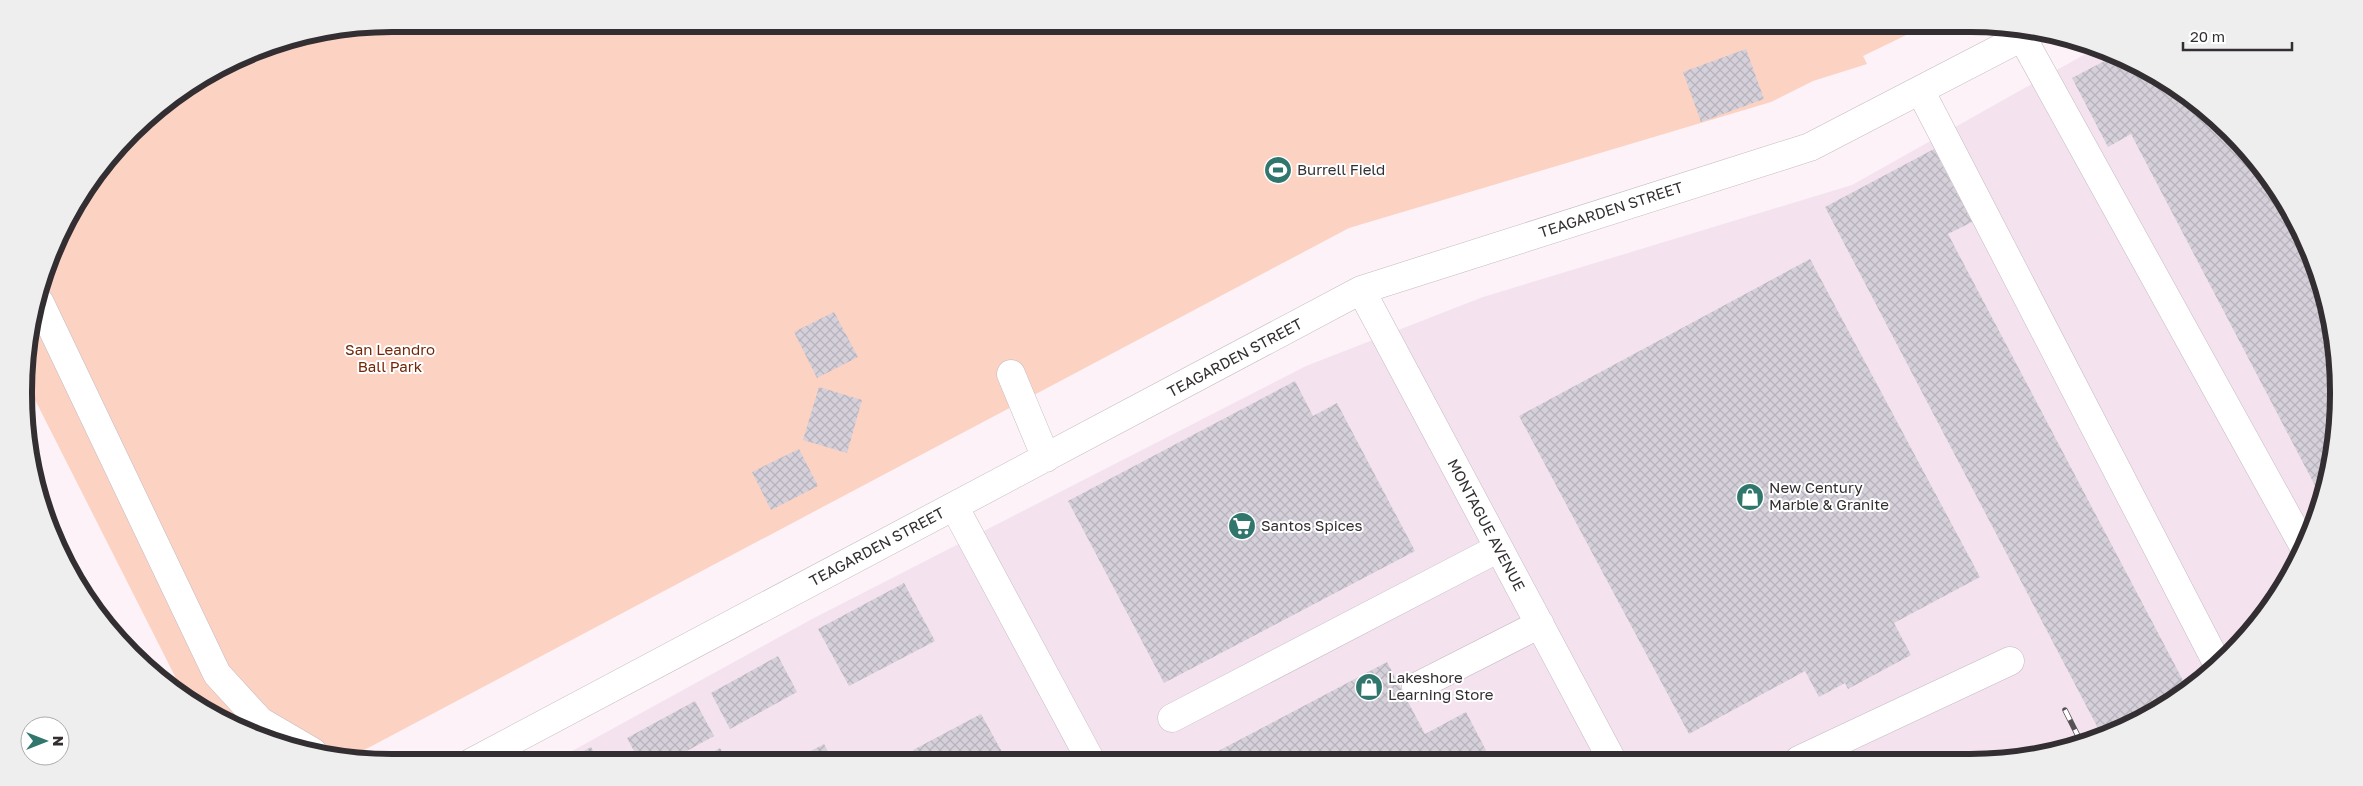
<svg xmlns="http://www.w3.org/2000/svg" width="2363" height="786" font-family="'Golos Text',sans-serif">
  <style>
    .built { fill: #f4e3ef }
    .park { fill: #fcd2c3 }
    .building { fill: url(#building-cross-hatch) }
    .lines { fill: none; stroke-linecap: round; stroke-linejoin: round }
    .minor-casing { stroke: #c4bac0; stroke-width: 29 }
    .minor { stroke: #fff; stroke-width: 28 }
    .rail-casing { stroke: #575255; stroke-width: 5.5 }
    .rail { stroke: #fff; stroke-width: 4; stroke-dasharray: 11; stroke-linecap: butt }
    .labels { text-anchor: middle; stroke-width: 4; stroke-linejoin: round; paint-order: stroke }
    .poi-label { font-size: 15px; fill: #322e31; stroke: #fff; text-anchor: start }
    .street-label { font-size: 15px; fill: #322e31; stroke: #fff }
    .park-label { font-size: 15px; fill: #742606; stroke: #fff }
    .rim { fill: none; stroke: #322e31; stroke-width: 6 }
  </style>
  <defs>
    <pattern id="building-cross-hatch" width="8" height="8" patternUnits="userSpaceOnUse" patternTransform="scale(1.25)"><rect width="8" height="8" fill="#d5d0da"/><path d="M0 0l8 8M0 8l8-8" fill="none" stroke="#b7b3bc"/></pattern>
  </defs>
  <rect width="100%" height="100%" fill="#fcf2f8"/>
  <path class="built" d="M2096,48l37,14 62,38 52,49 43,59 30,66 16,71 2,72 -11,71 -37,90 -76,92 -81,54 -115,35 -1466,3 262,-144 492,-252 177,-69 369,-112z"/>
  <path class="park" d="M393,24h1536l-66,32 4,8 -54,17 -42,21 -422,126 -998,529 -53,-7 -111,-50 -161,-318 1,-37 35,-116 38,-61 49,-52 103,-64 69,-21z"/>
  <path class="building" d="M1746,49l18,50 -63,23 -18,-50z
    M2116,55l17,7 62,38 52,49 43,59 30,66 16,71 2,72 -11,71 -5,11 -191,-365 -23,13 -36,-69z
    M1934,149l38,73 -24,12 239,454 -54,36 -32,10 -276,-527z
    M1810,259l170,318 -86,46 17,32 -63,34 -3,-6 -26,14 -14,-26 -116,63 -170,-318z
    M834,312l24,45 -41,21 -23,-46z
    M1295,381l18,35 24,-13 78,148 -251,132 -96,-182z
    M819,387l43,13 -15,53 -44,-13z
    M799,449l19,37 -47,24 -19,-38z
    M904,583l31,58 -86,45 -31,-57z
    M778,656l19,36 -67,37 -19,-36z
    M1387,662l38,72 41,-22 25,48 -287,1 -1,-2z
    M695,701l19,35 -47,26h-27l-13,-24z
    M981,714l26,47h-88l-6,-11z
    M824,744l9,17h-41z
    M591,747l8,15h-35z
    M720,748l8,14h-33z"/>
  <g class="lines">
    <g class="minor-casing">
      <path id="minor" d="M2022,37l281,508
        M1920,90l298,575
        M1361,290l251,470
        M40,303l177,371 43,47 53,31
        M1011,374l35,84
        M954,506l137,255
        M1416,687l124,-63
        M1172,718l325,-169
        M1799,760l211,-99
        M472,762l889,-472 449,-143 222,-115"/>
    </g>
    <use href="#minor" class="minor"/>
    <g class="rail-casing">
      <path id="rail" d="M2065,710l15,30"/>
    </g>
    <use href="#rail" class="rail"/>
  </g>
  <defs>
    <g id="stadium-disc" transform="scale(1.4375)"><circle r="9.5" fill="#30766c" stroke="#fff"/><path d="M0-5a6.5 5 0 1 0 0 10a6.5 5 0 1 0 0-10ZM-3.5-1.8h7v3.6h-7Z" fill="#fff"/></g>
    <g id="shop-disc" transform="scale(1.4375)"><circle r="9.5" fill="#30766c" stroke="#fff"/><path d="M-5-2.5h2.3a2.7 3.5 0 0 1 5.4 0H5L5.5 6h-11ZM-1.5-2.5h3a1.5 2.3 0 0 0-3 0Z" fill="#fff"/></g>
    <g id="supermarket-disc" transform="scale(1.4375)"><circle r="9.5" fill="#30766c" stroke="#fff"/><path d="M-6-5.5h2.5l.6 2H6L4.5 2H-2.5L-4.4-4H-6ZM-1.5 3.2a1.3 1.3 0 1 0 .1 0ZM3 3.2a1.3 1.3 0 1 0 .1 0Z" fill="#fff"/></g>
  </defs>
  <g fill-rule="evenodd">
    <use href="#stadium-disc" x="1278" y="170"/>
    <use href="#shop-disc" x="1750" y="497"/>
    <use href="#supermarket-disc" x="1242" y="526"/>
    <use href="#shop-disc" x="1369" y="687"/>
  </g>
  <g class="labels">
    <g class="poi-label">
      <text x="1297" y="175">Burrell Field</text>
      <text x="1769" y="493">New Century<tspan x="1769" dy="17">Marble &amp; Granite</tspan></text>
      <text x="1261" y="531">Santos Spices</text>
      <text x="1388" y="683">Lakeshore<tspan x="1388" dy="17">Learning Store</tspan></text>
    </g>
    <g class="street-label">
      <text transform="translate(1611 210) rotate(-18)" y="5">TEAGARDEN STREET</text>
      <text transform="translate(1235 358) rotate(-28)" y="5">TEAGARDEN STREET</text>
      <text transform="translate(1486 525) rotate(62)" y="5">MONTAGUE AVENUE</text>
      <text transform="translate(877 547) rotate(-28)" y="5">TEAGARDEN STREET</text>
    </g>
    <g class="park-label">
      <text x="390" y="355">San Leandro<tspan x="390" dy="17">Ball Park</tspan></text>
    </g>
  </g>
  <path d="M0 0H2363V786H0ZM392 32H1970A360 360 0 0 1 2330 392V394A360 360 0 0 1 1970 754H392A360 360 0 0 1 32 394V392A360 360 0 0 1 392 32Z" fill="#efeeef" fill-rule="evenodd"/>
  <path class="rim" d="M392 32H1970A360 360 0 0 1 2330 392V394A360 360 0 0 1 1970 754H392A360 360 0 0 1 32 394V392A360 360 0 0 1 392 32Z"/>
  <g transform="translate(45 741) rotate(90)"><circle r="24" fill="#ffffff" stroke="#adabad"/>
  <path d="M0-4L9 19L0 12L-9 19Z" fill="#30766c"/>
  <text y="-8" font-size="14" font-weight="bold" text-anchor="middle" fill="#322e31">N</text>
  </g>
  <path d="M2183 42v8h109v-8" fill="none" stroke="#322e31" stroke-width="2.5"/>
  <text x="2190" y="42" font-size="15" fill="#322e31" stroke="#ffffff" stroke-width="4" paint-order="stroke">20 m</text>
</svg>
